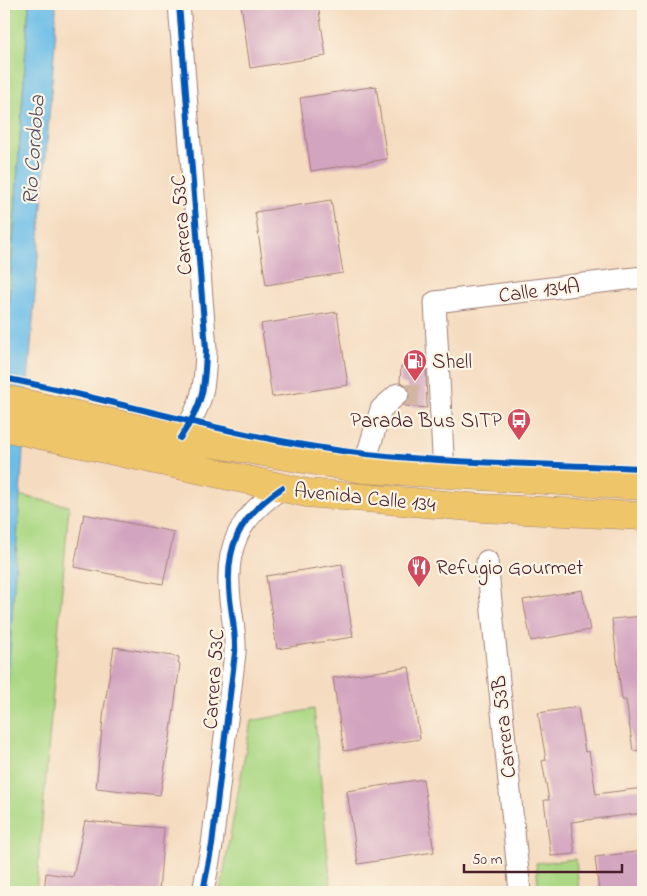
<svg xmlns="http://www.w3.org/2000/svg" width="647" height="896" font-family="'Indie Flower',sans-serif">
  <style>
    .green { fill: #acd885; stroke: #7b7c58 }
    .water { fill: #6cbee8; stroke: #5b6e8a }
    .building { fill: #d3a4bf }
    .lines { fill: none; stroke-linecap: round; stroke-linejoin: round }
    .minor-tunnel { stroke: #d3b6a2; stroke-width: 21; stroke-dasharray: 21 11; stroke-linecap: butt }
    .minor-casing { stroke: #a07e76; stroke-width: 23 }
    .major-casing { stroke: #a07e76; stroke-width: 29 }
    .minor { stroke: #fff; stroke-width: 21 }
    .major { stroke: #eec569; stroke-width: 28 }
    .cycleway-casing { stroke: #fcf5e5; stroke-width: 9 }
    .cycleway { stroke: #0057b8; stroke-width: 6 }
    .labels { text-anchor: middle; stroke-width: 4.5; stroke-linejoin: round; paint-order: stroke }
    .street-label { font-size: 21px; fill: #4a1f2b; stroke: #fcf5e5 }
    .poi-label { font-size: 21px; fill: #4a1f2b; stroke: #fcf5e5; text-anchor: start }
    .water-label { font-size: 22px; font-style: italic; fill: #544f64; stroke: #fcf5e5 }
  </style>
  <rect width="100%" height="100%" fill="#fcf5e5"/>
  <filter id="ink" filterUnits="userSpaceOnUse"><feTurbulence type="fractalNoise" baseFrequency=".02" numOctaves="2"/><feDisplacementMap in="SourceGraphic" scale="10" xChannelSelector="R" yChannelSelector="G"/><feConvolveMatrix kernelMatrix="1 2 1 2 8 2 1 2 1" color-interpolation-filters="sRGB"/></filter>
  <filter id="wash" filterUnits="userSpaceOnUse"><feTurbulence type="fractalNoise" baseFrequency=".0096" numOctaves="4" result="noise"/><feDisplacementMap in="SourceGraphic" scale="20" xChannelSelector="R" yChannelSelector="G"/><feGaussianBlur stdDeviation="1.12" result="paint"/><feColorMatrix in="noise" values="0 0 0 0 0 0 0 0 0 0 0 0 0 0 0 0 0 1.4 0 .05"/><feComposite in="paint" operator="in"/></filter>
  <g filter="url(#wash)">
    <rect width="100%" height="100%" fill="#f5dcc0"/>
    <path class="green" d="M4,4h25l-24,355h-1z
      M4,492l65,14 -33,386h-32z
      M314,709l17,181 -111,2 31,-171z
      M576,859l3,33h-40l-3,-29z"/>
    <path class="water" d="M29,4h27l-1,38 -30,378 -21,319v-364z"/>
    <g id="blocks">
      <path class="building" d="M241,4h77l8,52 -76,12z
        M376,86l11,73 -76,12 -11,-73z
        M331,200l12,73 -77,12 -11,-73z
        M337,312l11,73 -76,12 -11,-73z
        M401,366l25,3 1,39 -23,-2 6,-8v-6l-3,-7 -7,-3z
        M84,514l90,18 -11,52 -89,-17z
        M342,564l11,73 -76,12 -11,-73z
        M582,590l8,40 -59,11 -8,-41z
        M643,616v134l-10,1 -7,-51h-4l-10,-81z
        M114,647l65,10 -1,7h2l-10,74 -10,57 -64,-7 8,-79z
        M409,667l11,72 -76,12 -11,-73z
        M578,707l7,45 4,-1 7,43 47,-6v25l-72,9 4,32 -24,2 -7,-56h5l-7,-39 4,-1 -8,-47z
        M423,779l11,73 -76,12 -11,-73z
        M85,821l79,7 -5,64h-115l2,-19 27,4z
        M643,851v41h-44l-4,-35z"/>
    </g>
  </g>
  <g filter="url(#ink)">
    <use href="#blocks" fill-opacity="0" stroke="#a07e76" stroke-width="1"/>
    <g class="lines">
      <path class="minor-tunnel" d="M398,394l31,2"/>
      <g class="minor-casing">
        <path id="minor" d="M179,4l27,345c-1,39 -3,56 -26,89
          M363,469l18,-60 17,-15
          M444,474l-9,-172 208,-25
          M487,561l33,331
          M203,892l9,-47 23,-192c1,-19 -3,-36 -5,-54 -6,-52 9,-82 52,-111"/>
      </g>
      <g class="major-casing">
        <path id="major" d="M4,399l176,39 183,31 280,17
          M4,427l303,66 175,15 161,8"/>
      </g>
      <use href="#minor" class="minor"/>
      <use href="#major" class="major"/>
      <g class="cycleway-casing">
        <path id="cycleway" d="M179,4l27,345c-1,39 -3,56 -26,89
          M4,378c121,24 240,63 363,76 91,10 185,10 276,14
          M203,892l9,-47 23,-192c1,-19 -3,-36 -5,-54 -6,-52 9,-82 52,-111"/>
      </g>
      <use href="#cycleway" class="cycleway"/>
    </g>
  </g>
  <defs>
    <g id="fuel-pin" transform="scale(1.25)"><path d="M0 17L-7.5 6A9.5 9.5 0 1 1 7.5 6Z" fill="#d1495b" stroke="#fcf5e5"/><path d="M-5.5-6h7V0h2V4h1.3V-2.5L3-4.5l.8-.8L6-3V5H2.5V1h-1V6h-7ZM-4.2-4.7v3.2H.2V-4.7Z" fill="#fff"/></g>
    <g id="bus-pin" transform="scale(1.25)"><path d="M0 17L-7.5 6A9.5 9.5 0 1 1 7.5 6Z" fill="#d1495b" stroke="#fcf5e5"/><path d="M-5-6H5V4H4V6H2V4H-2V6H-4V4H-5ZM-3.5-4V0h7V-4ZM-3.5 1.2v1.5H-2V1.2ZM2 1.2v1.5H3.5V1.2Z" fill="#fff"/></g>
    <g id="restaurant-pin" transform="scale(1.25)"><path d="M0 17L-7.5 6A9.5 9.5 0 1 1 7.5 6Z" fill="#d1495b" stroke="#fcf5e5"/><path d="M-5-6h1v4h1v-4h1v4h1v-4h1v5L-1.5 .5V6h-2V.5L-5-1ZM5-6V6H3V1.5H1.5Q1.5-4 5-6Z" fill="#fff"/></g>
  </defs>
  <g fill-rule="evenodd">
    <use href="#fuel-pin" x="415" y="361"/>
    <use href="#bus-pin" x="519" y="420"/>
    <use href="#restaurant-pin" x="419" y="567"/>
  </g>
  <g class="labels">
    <g class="street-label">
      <text transform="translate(181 225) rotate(-94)" y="7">Carrera 53C</text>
      <text transform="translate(539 290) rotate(-7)" y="7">Calle 134A</text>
      <text transform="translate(365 497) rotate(6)" y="7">Avenida Calle 134</text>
      <text transform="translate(213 679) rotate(-86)" y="7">Carrera 53C</text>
      <text transform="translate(503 727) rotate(-96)" y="7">Carrera 53B</text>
    </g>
    <g class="poi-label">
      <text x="432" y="368">Shell</text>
      <text x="502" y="427" text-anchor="end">Parada Bus SITP</text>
      <text x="436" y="574">Refugio Gourmet</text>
    </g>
    <g class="water-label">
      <text transform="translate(32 150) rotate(-86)" y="8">Rio Cordoba</text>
    </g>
  </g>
  <rect width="647" height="896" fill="none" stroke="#fcf5e5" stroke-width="20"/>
  <path d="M464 864v8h158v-8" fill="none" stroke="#4a1f2b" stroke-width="2.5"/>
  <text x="472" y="864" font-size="15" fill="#4a1f2b" stroke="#fcf5e5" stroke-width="4" paint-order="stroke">50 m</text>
</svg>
